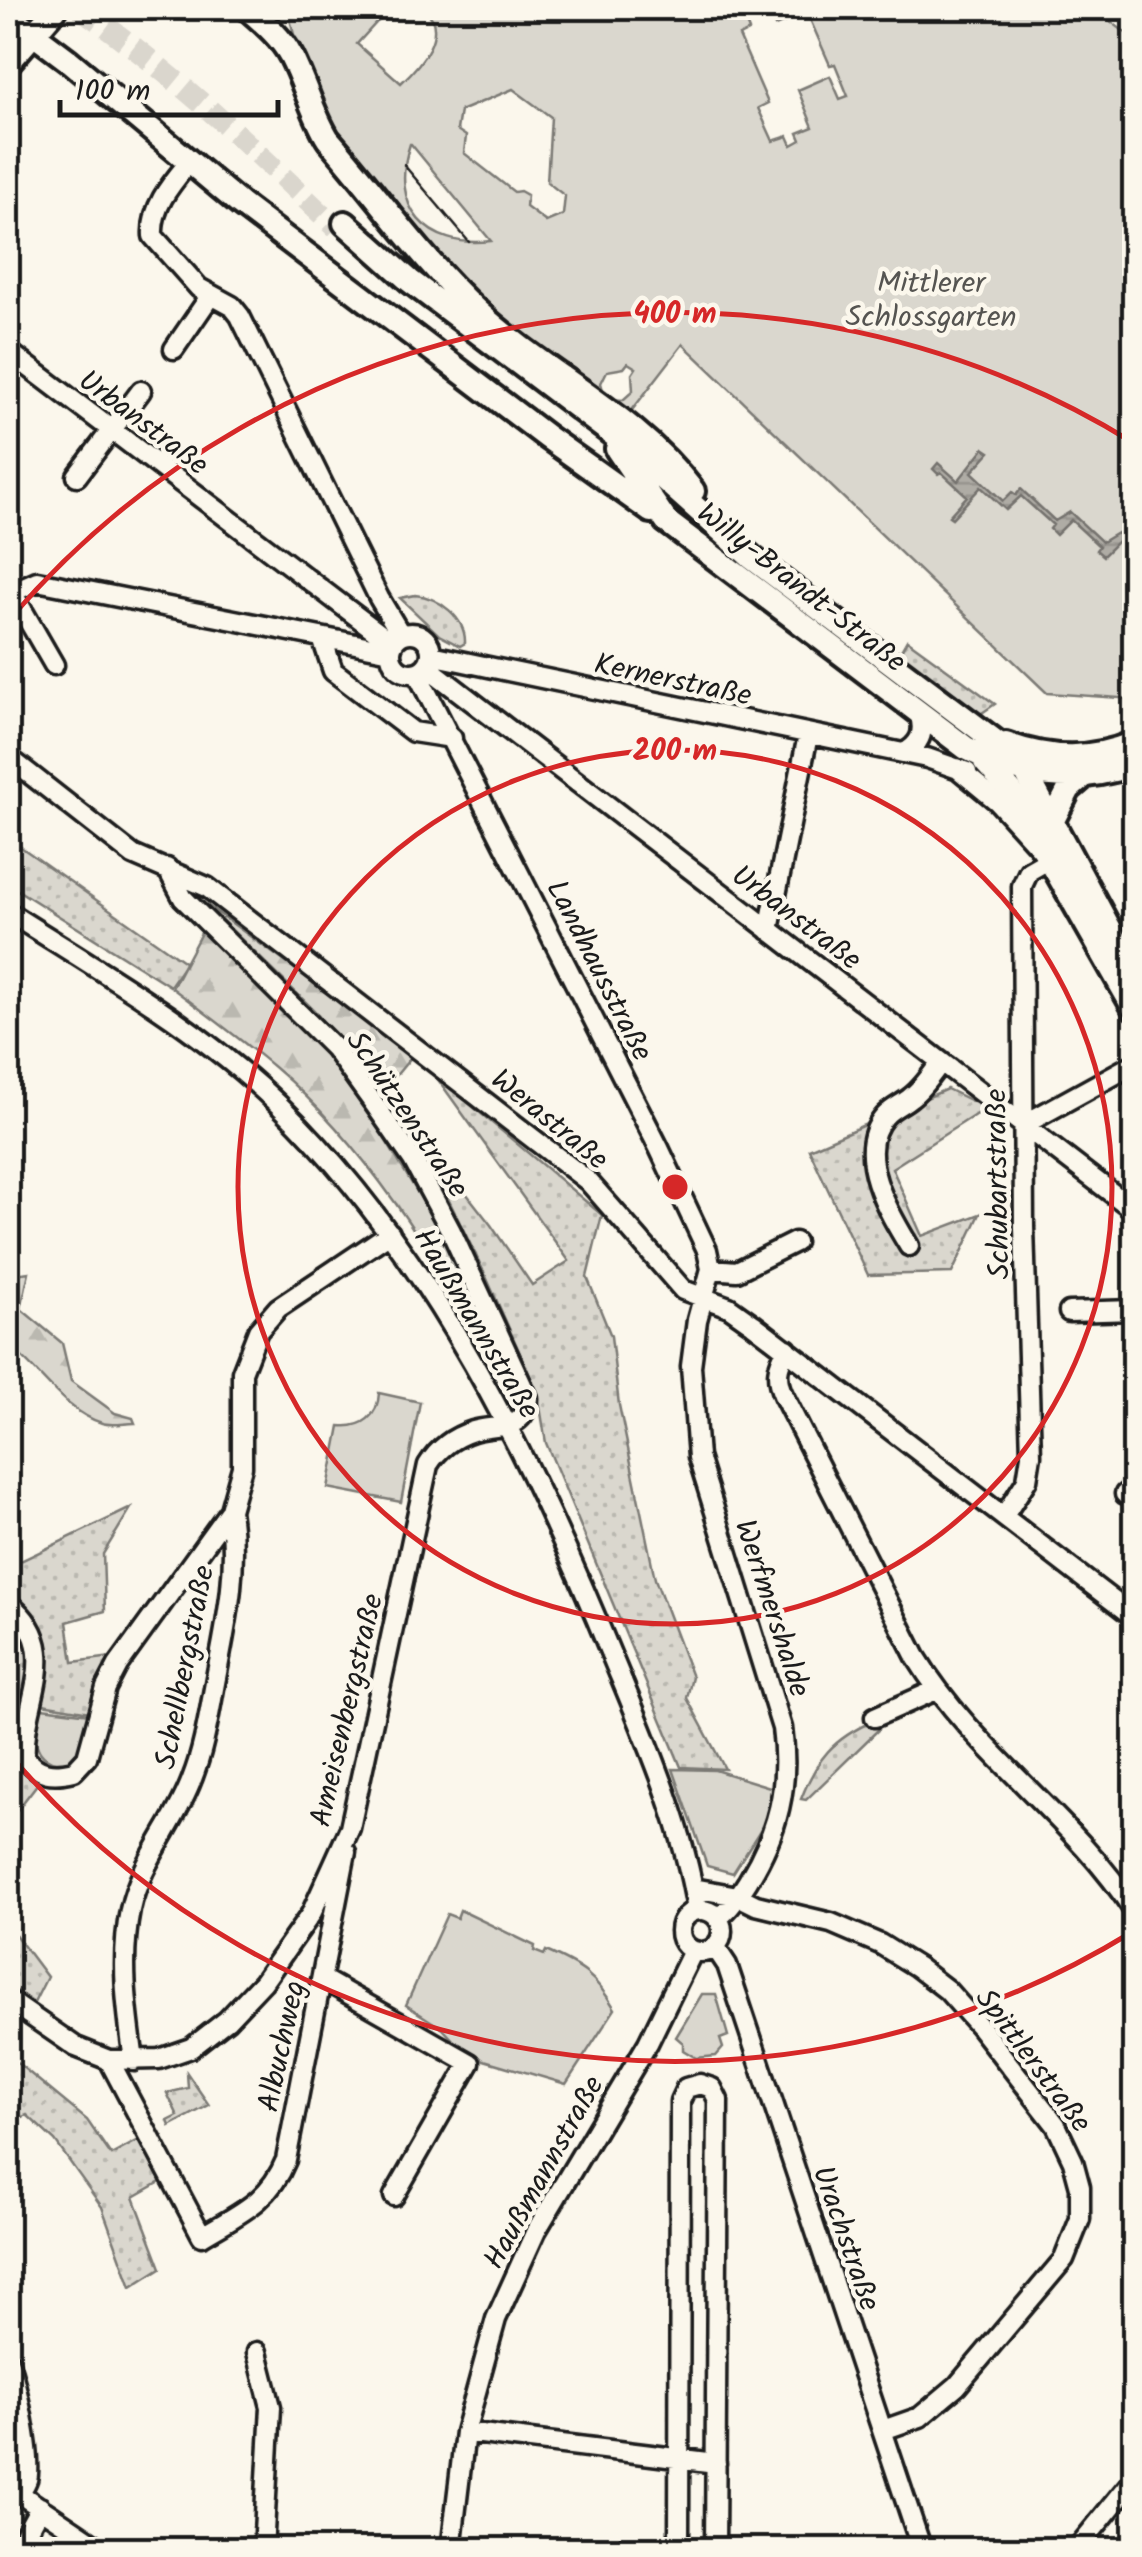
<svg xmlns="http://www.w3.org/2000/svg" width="1142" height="2557" font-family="Kalam,sans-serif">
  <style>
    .grass { fill: url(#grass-dots); stroke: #7b7a75; stroke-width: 2.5 }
    .forest { fill: url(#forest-firs); stroke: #7b7a75; stroke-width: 2.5 }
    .park { fill: #dad7ce; stroke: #7b7a75; stroke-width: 2.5; fill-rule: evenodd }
    .water { fill: url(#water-rules); stroke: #74726e; stroke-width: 2.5 }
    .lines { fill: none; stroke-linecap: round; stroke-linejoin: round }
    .major-tunnel { stroke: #dad6cd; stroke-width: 22; stroke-dasharray: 22 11; stroke-linecap: butt }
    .minor-casing { stroke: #1c1c1c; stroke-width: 25 }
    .major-casing { stroke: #1c1c1c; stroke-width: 30 }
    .minor { stroke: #fbf7ec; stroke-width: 18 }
    .major { stroke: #fbf7ec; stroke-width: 22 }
    .tram { stroke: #1c1c1c; stroke-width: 2.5 }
    .ring { fill: none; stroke: #d62828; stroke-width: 5 }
    .labels { text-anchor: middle; stroke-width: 9; stroke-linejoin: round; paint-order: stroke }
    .park-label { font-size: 30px; fill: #555451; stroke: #fbf7ec }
    .street-label { font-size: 30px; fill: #1c1c1c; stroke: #fbf7ec }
    .centre { fill: #d62828; stroke: #fbf7ec; stroke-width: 5 }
    .ring-label { font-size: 30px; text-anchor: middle; font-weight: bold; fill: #d62828; stroke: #fbf7ec; stroke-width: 9; stroke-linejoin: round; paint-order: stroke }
  </style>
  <defs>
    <pattern id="grass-dots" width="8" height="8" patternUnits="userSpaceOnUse" patternTransform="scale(2.5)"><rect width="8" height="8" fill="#dad7ce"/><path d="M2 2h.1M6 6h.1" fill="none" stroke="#bab8b0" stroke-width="1.8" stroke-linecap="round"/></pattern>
    <pattern id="forest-firs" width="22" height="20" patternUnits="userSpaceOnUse" patternTransform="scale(2.5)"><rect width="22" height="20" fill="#dad7ce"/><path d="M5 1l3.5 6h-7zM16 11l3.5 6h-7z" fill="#bab8b0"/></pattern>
    <pattern id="water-rules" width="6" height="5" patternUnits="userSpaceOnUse" patternTransform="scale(2.5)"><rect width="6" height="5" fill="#afaca5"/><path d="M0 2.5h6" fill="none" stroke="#96938d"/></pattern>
  </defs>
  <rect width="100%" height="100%" fill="#fbf7ec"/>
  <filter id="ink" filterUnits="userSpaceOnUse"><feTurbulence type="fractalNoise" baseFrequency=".01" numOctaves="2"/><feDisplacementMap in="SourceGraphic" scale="20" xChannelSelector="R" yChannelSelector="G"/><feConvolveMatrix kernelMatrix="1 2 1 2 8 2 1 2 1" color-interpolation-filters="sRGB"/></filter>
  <g filter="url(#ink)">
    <path class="grass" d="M415,595c24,2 51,23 50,48l-5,3 -21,-11 -39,-37z
      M907,640l88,64 -16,11 -81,-59z
      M8,838l178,125 -16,23 -162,-102z
      M434,1074l168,141 -15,62 24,59 8,69 36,174 37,98 -5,21 38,71 -44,-2 -135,-324 -8,-49 -54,-122 -74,-151 81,104 41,60 37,-24z
      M947,1089l39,19 -94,60 30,68 58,-22 -28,59 -84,2 -59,-126z
      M131,1508l-28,46 2,57 -38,11 6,40 39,-5 -22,55 -48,-8c10,-47 5,-80 -34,-111v-26z
      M8,1610l17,21 10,33 -15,73 21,42 -33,43z
      M873,1721l6,8 -73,71 -5,-1c16,-41 32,-60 72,-78z
      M8,1925l39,52 -13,26 -26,-18z
      M8,2059l7,2 72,59 24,35 28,-15 23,41 -28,16 27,71 -30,19 -29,-80 -47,-66 -28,-26 -19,8z
      M187,2073l22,32 -39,21 -2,-5 10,-5 -11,-23 21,-5z"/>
    <path class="forest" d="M203,902l210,153 -33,40 -66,-85z
      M202,931l104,96 77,109 55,90 61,142c-63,-106 -128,-219 -224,-300 -33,-28 -68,-54 -103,-80z
      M29,1272l-8,37 41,34 9,38 44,32 18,5 2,5c-10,0 -24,3 -33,0 -39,-12 -63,-55 -94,-78v-70z"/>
    <path class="park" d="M287,8h109l-19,14 -20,22 44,39c19,-18 49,-51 23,-75h368l4,9 -21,9 -7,-15 -23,10 4,10 -10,5 29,67 -10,5 15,33 15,-5 4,9 9,-5 -3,-7 15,-6 -15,-37 32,-14 10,23 8,-3 -13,-32 -5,1 -25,-57h288l41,31v660l-87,-6 -364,-349 -57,74 -143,-111 -150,-174 -33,-76zM513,89l38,28 -4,65 18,14 -2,19 -17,7 -20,-15 1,-12 -7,-4 -6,1 -50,-39 2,-17 -9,-6 3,-19zM410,144h1l80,97c-65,8 -102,-34 -81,-97zM628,363l8,5 -4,6 1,17 -10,9 -12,-1 -8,-9 -2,-7 6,-12 17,-3z
      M379,1393l41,9 -19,100 -73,-14 12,-62c23,2 38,-10 39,-33z
      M42,1708l48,6c-2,14 -3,28 -11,40 -10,14 -35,10 -41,-6 -6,-12 1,-28 4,-40z
      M673,1769l42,1 58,18 -4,28 -36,57 -26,-7z
      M460,1910l75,36 -1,5 10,4 2,-4c36,16 49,24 69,58l-49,75 -82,-24 -27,-16 -14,-15 -37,-24 41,-91 10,4z
      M702,1994h14l12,42 -8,3 3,9 -7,8 -20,2 -13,-8v-7l-7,-6z"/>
    <path class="water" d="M984,448l6,4 -18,20 31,29 9,-9 4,3 5,-6 34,32 15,-9 32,30 15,-9 17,17v7l-16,-16 -15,15 -7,-6 3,-4 -28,-26 -15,15 -6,-6 3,-4 -32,-29 -15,14 -25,-23 -29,31 -3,-2 18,-20 -26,-24 -3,2 -5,-5 5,-6 20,18z"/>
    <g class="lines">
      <path class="major-tunnel" d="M80,8c95,66 172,139 256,220"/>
      <g class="minor-casing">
        <path id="minor" d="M190,161c-18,22 -39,45 -37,75l46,52 33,18 8,10 139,282 22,37
          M174,349l37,-54
          M8,351l385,293
          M77,476l64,-85
          M12,592l42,73
          M8,594l29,-13 354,70
          M391 653a20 20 0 1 1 40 0a20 20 0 1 1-40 0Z
          M322,638l11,33 80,61 39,6
          M431,655l496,103 40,14
          M426,666l708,544
          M417,673l242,475 48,102 4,19 -14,51 -6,46 7,91 84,271c8,58 -4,104 -34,153 -9,14 -17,27 -30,37
          M904,753c15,-8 21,-19 16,-37
          M8,757l125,98 74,32 381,294 95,109 46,17 24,17 381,293
          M957,768l40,33 53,58 -21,12 -7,15 2,341 7,228 -4,25 -23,36
          M8,912c94,60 191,115 271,193 154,150 254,358 334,554 34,82 70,164 84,251
          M769,930l39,-195
          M1023,1125l111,-61
          M909,1246c-20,-33 -57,-94 -24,-130 7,-8 18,-12 26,-19 12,-9 21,-23 30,-35
          M711,1269l26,2 58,-29
          M1069,1312l65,-2
          M787,1349c-10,17 -12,28 -4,46l133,262c59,97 157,159 218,254
          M1125,1494l9,-6
          M8,1603c59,46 13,99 17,154 13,18 28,19 49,14l13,-14 19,-69 12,-23 112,-155 12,-43v-95l16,-41 20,-23 112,-75
          M875,1717l61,-27
          M693,1888l45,8 18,9 75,18 49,21 37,23 30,23 32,36 77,99 17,36 7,26v32l-16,40 -107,127 -37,31 -37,13
          M680 1931a21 21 0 1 1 42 0a21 21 0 1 1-42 0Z
          M715,1947l12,18 195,585
          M324,1980l146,83 -76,133
          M8,2000l68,47 33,13 50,-1 32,-11 36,-28 36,-38 48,-68 39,-86 78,-363c10,-16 26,-28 45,-34 24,-7 52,1 55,-33l-77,-167 -38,-71 -38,-55 -41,-57 -151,-150 -16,-30
          M109,2060l93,176c38,-23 67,-34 84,-76l60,-308
          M134,2061c-7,-51 -14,-100 -4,-151 10,-48 45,-85 62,-131 12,-30 17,-64 23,-96 11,-58 24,-113 15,-173
          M257,2352l14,55 -8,143
          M8,2360c8,22 25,98 19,120 0,1 -7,13 -8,14
          M465,2432l251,31
          M8,2486l95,64
          M25,2550l1,-17 14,-26
          M451,2550l14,-118 31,-113 40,-88 112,-188 45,-92
          M679,2550l1,-449 6,-13 14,-4 12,4 6,12 -3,450
          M1076,2550l58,-71"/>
      </g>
      <g class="major-casing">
        <path id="major" d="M247,8c16,14 34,29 44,48 14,27 21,57 37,83 50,57 94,121 149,172 70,65 157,102 216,180
          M8,15l60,45 172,144 307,233 104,74
          M8,63l48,-55
          M345,223l65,58 209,158 133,119 259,195 15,20 108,201
          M617,449l49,72 300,227c56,29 108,37 168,16
          M1006,744c44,16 85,17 128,-1
          M985,762l25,28 124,218
          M1052,822l17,-33 14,-12"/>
      </g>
      <use href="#minor" class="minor"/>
      <use href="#major" class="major"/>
      <path class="tram" d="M404,165l65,77"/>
    </g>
  </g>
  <g class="ring">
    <circle cx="675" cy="1187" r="437"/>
    <path d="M1132 1932A874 874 0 0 1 10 1755M10 619A874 874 0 0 1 1132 442"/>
  </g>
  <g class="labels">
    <g class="park-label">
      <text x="931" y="292">Mittlerer<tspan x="931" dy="34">Schlossgarten</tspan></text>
    </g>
    <g class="street-label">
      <text transform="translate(144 422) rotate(37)" y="10">Urbanstraße</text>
      <text transform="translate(802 587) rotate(38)" y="10">Willy-Brandt-Straße</text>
      <text transform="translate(673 679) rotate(12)" y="10">Kernerstraße</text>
      <text transform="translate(797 917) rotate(37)" y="10">Urbanstraße</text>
      <text transform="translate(600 970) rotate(63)" y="10">Landhausstraße</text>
      <text transform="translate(408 1114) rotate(56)" y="10">Schützenstraße</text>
      <text transform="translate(550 1119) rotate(39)" y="10">Werastraße</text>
      <text transform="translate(997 1184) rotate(-91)" y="10">Schubartstraße</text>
      <text transform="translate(477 1323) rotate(59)" y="10">Haußmannstraße</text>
      <text transform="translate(773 1608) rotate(72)" y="10">Werfmershalde</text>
      <text transform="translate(184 1667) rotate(-79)" y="10">Schellbergstraße</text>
      <text transform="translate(346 1710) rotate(-77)" y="10">Ameisenbergstraße</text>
      <text transform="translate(281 2046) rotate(-78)" y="10">Albuchweg</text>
      <text transform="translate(1034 2060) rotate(53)" y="10">Spittlerstraße</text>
      <text transform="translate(543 2172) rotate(-61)" y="10">Haußmannstraße</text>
      <text transform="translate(847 2238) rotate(71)" y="10">Urachstraße</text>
    </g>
  </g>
  <circle cx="675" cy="1187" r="15" class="centre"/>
  <g class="ring-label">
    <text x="675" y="323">400 m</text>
    <text x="675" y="760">200 m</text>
  </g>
  <rect width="1142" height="2557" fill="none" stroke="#fbf7ec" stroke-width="40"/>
  <rect x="20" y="20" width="1102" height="2517" fill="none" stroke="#1c1c1c" stroke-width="4" filter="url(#ink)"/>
  <path d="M60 100v15h218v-15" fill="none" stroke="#1c1c1c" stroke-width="5"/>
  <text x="75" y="100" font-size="30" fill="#1c1c1c" stroke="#fbf7ec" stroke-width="8" paint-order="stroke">100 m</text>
</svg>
